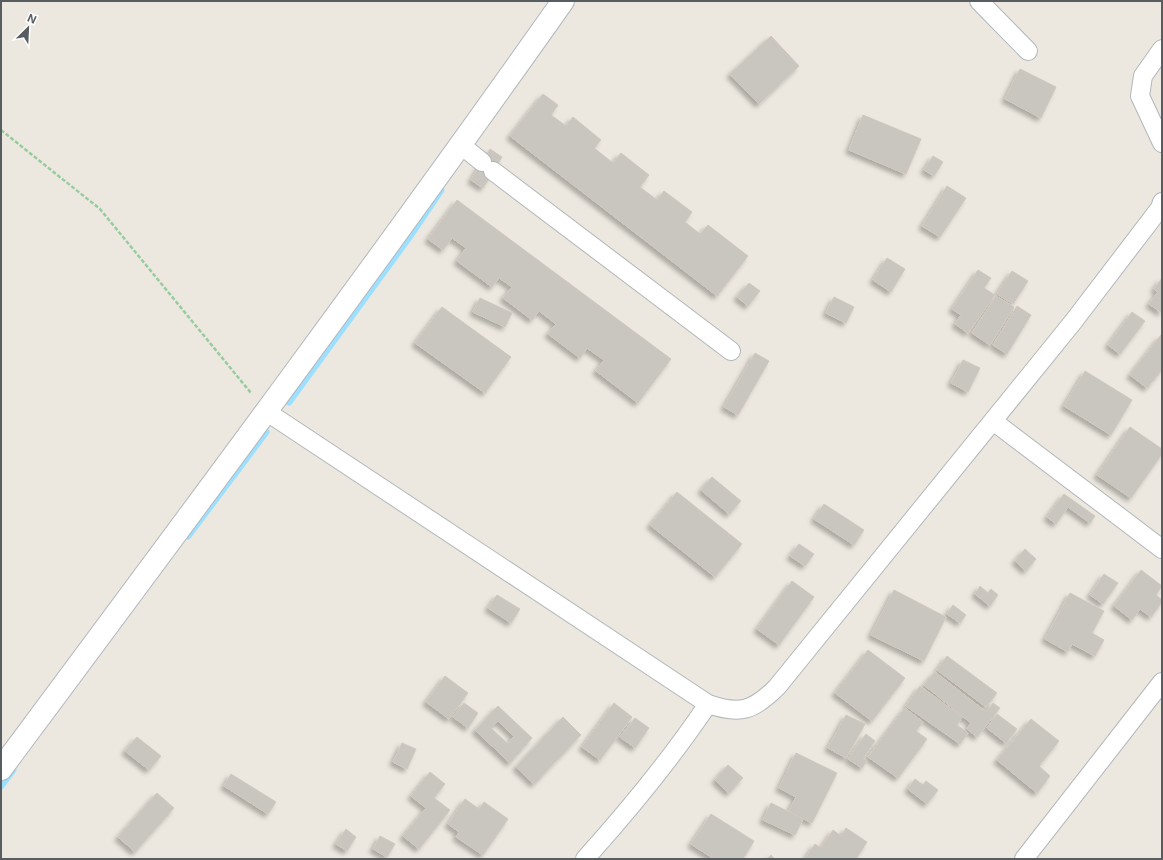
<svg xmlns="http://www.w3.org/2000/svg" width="1163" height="860" font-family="Inter,sans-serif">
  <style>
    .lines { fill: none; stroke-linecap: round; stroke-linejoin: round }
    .stream { stroke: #9ce0ff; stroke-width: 7 }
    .building { fill: #c9c5bf; stroke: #d1c8be; fill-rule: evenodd; filter: url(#shadow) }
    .street-casing { stroke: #b2b7bb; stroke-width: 20 }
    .secondary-casing { stroke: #b3b8bd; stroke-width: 24 }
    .path { stroke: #96cc9e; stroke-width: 2.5; stroke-dasharray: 4 2; stroke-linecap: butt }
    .street { stroke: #fff; stroke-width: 18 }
    .secondary { stroke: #fff; stroke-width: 22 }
  </style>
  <defs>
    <filter id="shadow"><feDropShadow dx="-3.5" dy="3.5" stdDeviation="2" flood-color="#0004"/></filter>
  </defs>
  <rect width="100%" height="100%" fill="#ece8df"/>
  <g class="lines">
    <path class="stream" d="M289,402l121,-166 31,-46
      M188,536l78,-104
      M1,786l12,-16"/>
  </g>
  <path class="building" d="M771,36l28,30 -40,38 -29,-30z
    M1020,69l36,18 -15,31 -36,-19z
    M543,94l15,11 -7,10 15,11 7,-9 28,23 -7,8 19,15 8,-10 28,22 -9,12 17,13 7,-9 28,21 -7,10 15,12 8,-9 40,31 -31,40 -207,-160z
    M863,115l58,24 -15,35 -57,-24z
    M490,149l12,8 -19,31 -12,-8z
    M933,156l10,6 -9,14 -10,-6z
    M947,186l19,12 -26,39 -18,-11z
    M457,200l214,159 -33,44 -42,-32 8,-11 -17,-12 -7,10 -32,-24 8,-10 -17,-13 -7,9 -29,-22 9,-11 -13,-9 -7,9 -35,-26 9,-13 -14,-10 -9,12 -15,-11z
    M887,258l18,11 -14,23 -18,-12z
    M978,270l13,8 -7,10 11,7 -27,38 -13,-9 6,-9 -9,-6z
    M1012,271l16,10 -15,23 -16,-10z
    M1162,278v35l-13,-9 9,-12 -4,-3z
    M749,283l11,8 -12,15 -11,-9z
    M996,296l18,11 -24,38 -18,-12z
    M834,297l20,10 -8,16 -20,-10z
    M480,298l32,15 -7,14 -32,-15z
    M1017,306l14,9 -24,39 -14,-9z
    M442,307l69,50 -26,36 -70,-50z
    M1132,312l13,9 -25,33 -12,-9z
    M1161,335l1,35 -15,18 -17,-13z
    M755,353l14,8 -31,54 -14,-8z
    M963,360l17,8 -12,24 -17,-9z
    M1085,371l47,29 -21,35 -47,-29z
    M1130,427l32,22v5l-31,44 -34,-23z
    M712,477l29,24 -12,13 -28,-24z
    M677,492l65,52 -27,33 -65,-52z
    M1064,494l31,22 -5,7 -22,-16 -12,17 -9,-7z
    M824,504l40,26 -10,15 -40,-26z
    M799,544l15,10 -9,12 -15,-10z
    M1025,549l11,10 -10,12 -11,-10z
    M1141,570l21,16 -6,9 6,5v2l-11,15 -11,-8 -8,11 -18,-14z
    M1104,574l14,9 -15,21 -13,-9z
    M792,581l22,16 -35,48 -22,-16z
    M980,586l8,7 3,-4 7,6 -8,11 -15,-12z
    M894,590l52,27 -22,44 -53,-26z
    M1070,593l34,18 -12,22 12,7 -9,16 -23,-12 -4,8 -23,-13z
    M497,595l23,14 -9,14 -23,-15z
    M953,605l13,10 -6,8 -13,-9z
    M868,650l37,28 -33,43 -37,-28z
    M947,656l50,37 -11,14 -49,-37z
    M935,672l51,40 7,-9 7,5 -23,29 -10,-8 4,-6 -47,-38z
    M445,676l23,17 -19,26 -23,-17z
    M920,686l42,31 -5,8 11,8 -8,11 -54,-38z
    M464,703l14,10 -10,15 -15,-11z
    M614,703l18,14 -32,43 -18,-13z
    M498,706l34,32 -22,25 -35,-33zM498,721l16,15 -6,8 -17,-16z
    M905,708l18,14 -7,9 11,8 -29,39 -30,-21z
    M997,714l20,15 -11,14 -19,-15z
    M846,715l19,9 -19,34 -18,-10z
    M563,717l18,18 -47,49 -18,-17z
    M635,718l14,10 -14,20 -15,-11z
    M1031,719l28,22 -20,25 11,10 -13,17 -40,-33z
    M866,734l9,7 -12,17 4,3 -5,7 -14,-9z
    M137,737l24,19 -12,14 -24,-19z
    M402,743l14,6 -9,20 -14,-7z
    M796,753l41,20 -25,50 -23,-12 7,-14 -17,-9z
    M728,765l15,13 -14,15 -14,-13z
    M430,772l15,12 -11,14 16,12 -31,39 -16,-13 23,-28 -15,-12z
    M231,774l45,28 -8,12 -44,-28z
    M915,779l8,6 3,-4 12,9 -11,14 -19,-15z
    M157,793l17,15 -39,44 -17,-15z
    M465,799l14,10 5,-7 24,17 -25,36 -27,-18 3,-5 -11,-8z
    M771,803l32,16 -8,16 -32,-15z
    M711,814l43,27 -11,18h-29l-23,-15z
    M846,828l21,14 -11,17h-51l10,-15 6,4 12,-18 8,6z
    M346,829l10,8 -9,14 -11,-7z
    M380,836l15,8 -8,13 -14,-8z
    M771,855l4,4h-8z"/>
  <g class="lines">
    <g class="street-casing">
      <path id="street" d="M979,1l49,50
        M1162,49l-19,27 -3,20 22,47
        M461,145l21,17
        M493,171l238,180
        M267,412l441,292c32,11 45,7 69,-17l296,-365 87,-114 2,-6
        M993,421l169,128
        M585,859c44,-49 86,-100 123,-155
        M1024,859l138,-177"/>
    </g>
    <g class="secondary-casing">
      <path id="secondary" d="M1,769c189,-254 379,-509 562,-768"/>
    </g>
    <path class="path" d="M1,130l99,79 151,184"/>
    <use href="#street" class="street"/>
    <use href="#secondary" class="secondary"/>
  </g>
  <rect width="1163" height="860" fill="none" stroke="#585d61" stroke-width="4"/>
  <g transform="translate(28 28) rotate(24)" stroke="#ffffff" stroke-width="3" paint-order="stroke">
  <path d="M0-3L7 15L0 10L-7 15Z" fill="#585d61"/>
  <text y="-6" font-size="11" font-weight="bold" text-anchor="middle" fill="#585d61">N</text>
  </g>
</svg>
